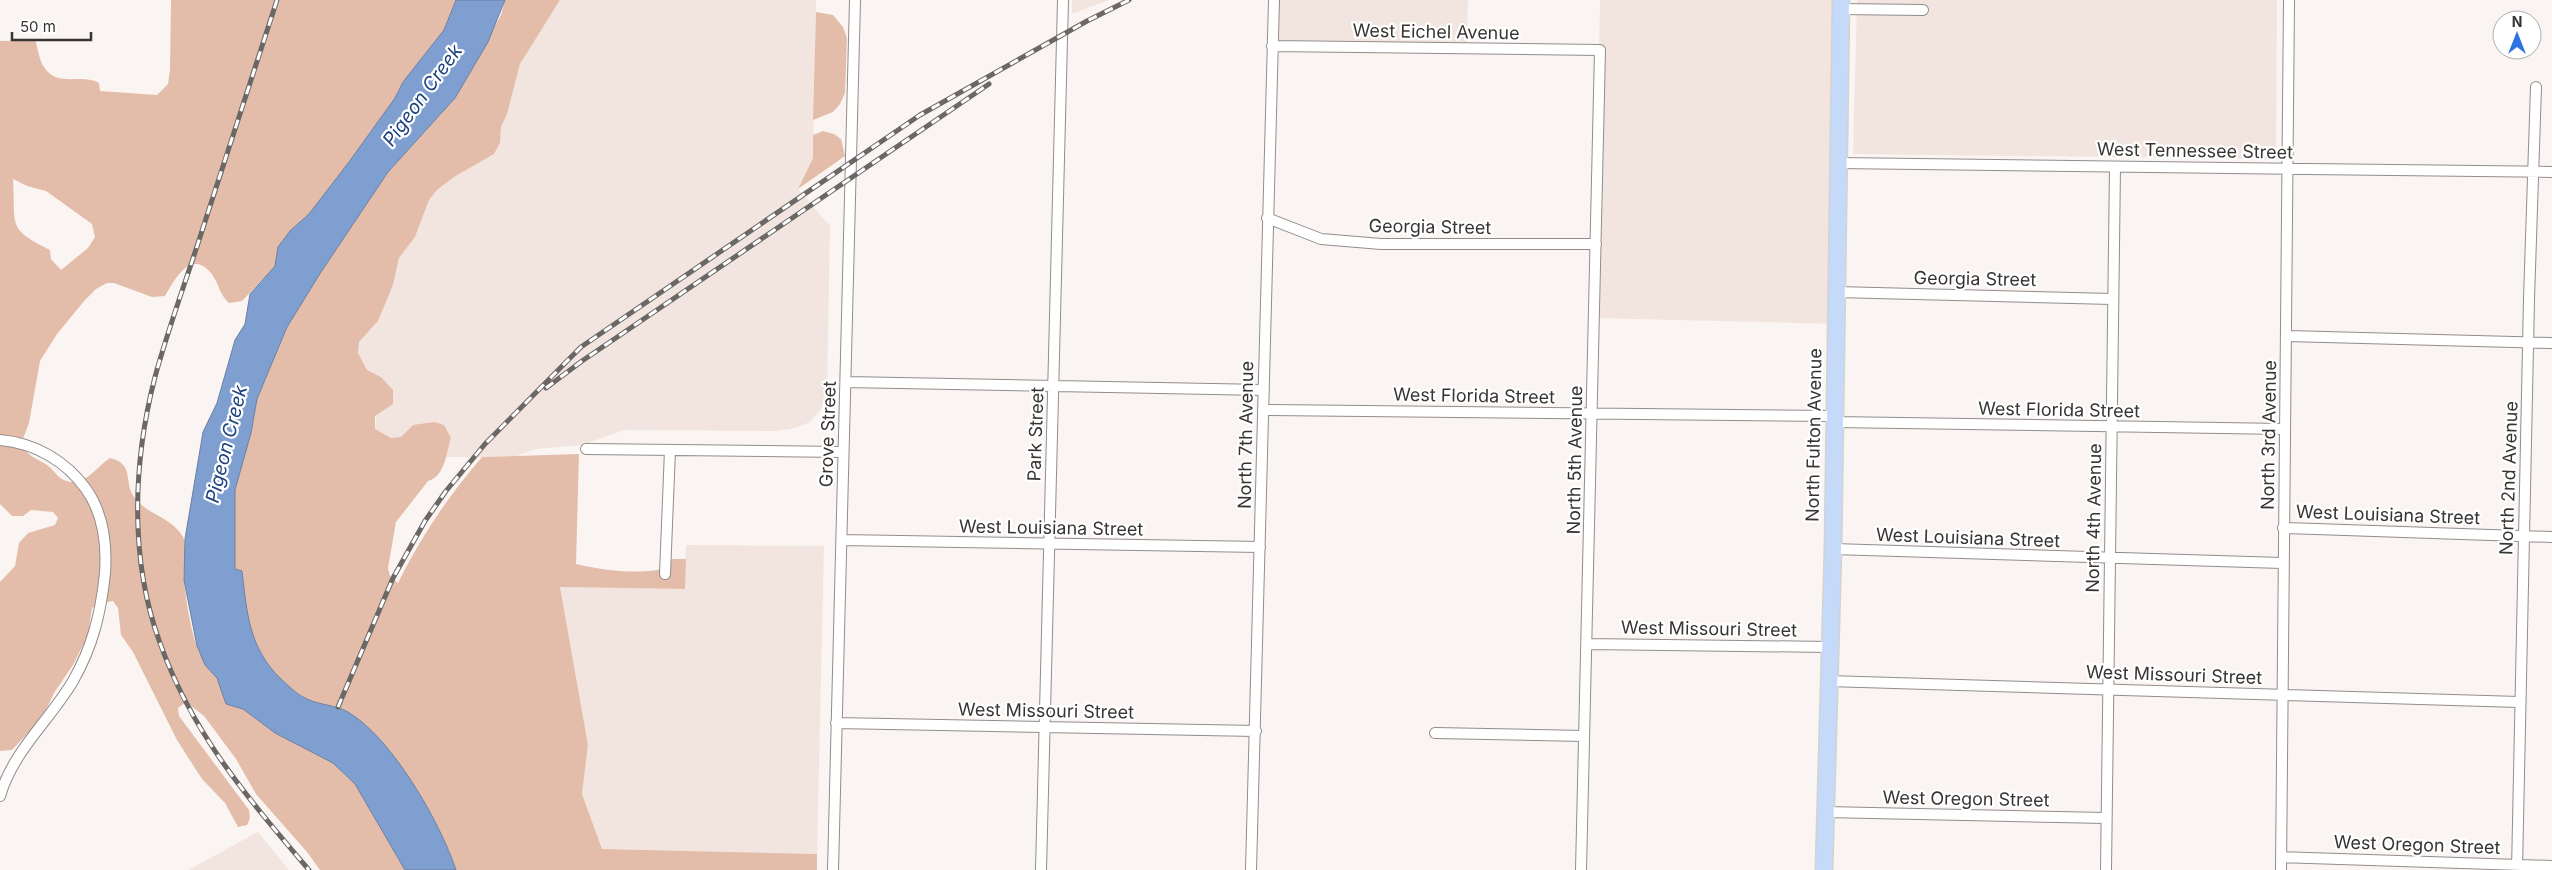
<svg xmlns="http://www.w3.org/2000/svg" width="2552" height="870" font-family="Inter,sans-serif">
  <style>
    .built { fill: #f2e5e0 }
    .green { fill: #e3bda9; fill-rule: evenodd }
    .water { fill: #809fd1; stroke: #6a7fa2 }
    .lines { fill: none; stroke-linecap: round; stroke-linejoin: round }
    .minor-casing { stroke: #928d8a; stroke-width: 12 }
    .primary-casing { stroke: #d3d3d2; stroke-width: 19 }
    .minor { stroke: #fff; stroke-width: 10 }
    .primary { stroke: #c5d9f9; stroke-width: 16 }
    .rail-casing { stroke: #6a6765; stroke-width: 5 }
    .rail { stroke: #fff; stroke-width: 3; stroke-dasharray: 9; stroke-linecap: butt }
    .labels { text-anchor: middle; stroke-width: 4.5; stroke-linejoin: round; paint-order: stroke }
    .street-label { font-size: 18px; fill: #373534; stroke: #fff }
    .water-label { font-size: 19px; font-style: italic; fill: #1b427e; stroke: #fff }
  </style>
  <rect width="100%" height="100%" fill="#faf5f2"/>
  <path class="built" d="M560,0h256l-3,158 -15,31 32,37 -3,170 -6,13 -11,13 -15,6 -18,3 -153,-1 -42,15 -46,4 -20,7 -34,1h-37l6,-19h-60l-16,-9 6,-52 -14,-7 -9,-17 1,-11 19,-21 15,-36 6,-27 16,-21 14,-37 8,-10 17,-13 40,-23 6,-11 1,-16 6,-13 13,-50z
    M1072,0h37l-37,14z
    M1274,0h194l-1,48 -195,-2z
    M1600,0h241l-5,324 -242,-6z
    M1857,0h420l-1,159 -423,-5z
    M686,545l138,1 -7,308 -215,-5 -20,-55 6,-49 -28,-158 125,2z
    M258,832l31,38h-101z"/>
  <path class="green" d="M171,0h285l-12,30 -41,52 -8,16 -46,64 -40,52 -19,17 -12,16 -3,19 -33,35 -13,2c-10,-9 -10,-20 -18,-30 -21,-25 -37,8 -46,23l-13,1 -38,-14h-7l-11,6 -11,11 -28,34 -17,27 -11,62 -8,21c6,12 15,14 26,21 6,4 11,13 17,15 20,9 33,-14 46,-22 25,6 13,23 24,39 13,18 38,20 49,40 4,6 0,33 1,42 2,21 6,48 13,68 4,13 14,20 20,32 4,8 6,17 9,25l17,5 32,24 58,30 22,21 50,86h-85l-13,-18 -51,-58 -20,-35 -32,-43 -18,-14 -8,6 1,8 70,94 1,8 -3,7 -9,2 -13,-24 -23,-24 -25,-39 -44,-88 -12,-17 -3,-27 -5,-7 -15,3 -6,4 -4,27 -15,30 -19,28 -12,25 -30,32 -12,1v-169l15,-16 4,-23 9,-10 27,-8 3,-7 -5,-6 -22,-2 -8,6h-11l-12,-12v-463l35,-1c3,8 4,20 9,27 13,21 37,6 55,16l1,8 57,4 11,-11 2,-14zM13,179l14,7 19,5 46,33 3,13 -7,11 -27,22 -10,-11 -1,-9c-44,-22 -34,-24 -37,-71z
    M505,0h55l-40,64 -13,50 -6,13 -1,16 -6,11 -40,23 -17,13 -8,10 -14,37 -16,21 -6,27 -15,36 -19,21 -1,11 9,17 14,7 12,13v14l-18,12v13l16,9 10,-1 12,-12 21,-3 10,3 7,13c-5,15 -6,39 -23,43l-32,41 -8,46 2,8 8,7c24,-48 49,-85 84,-126l97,-3 -3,110c24,6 69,12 92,3l4,-8h14l-1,30 -125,-2 28,158 -6,49 20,55 215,5v16h-361c-16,-48 -64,-131 -108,-158 -11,-7 -30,-7 -43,-14 -9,-4 -17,-12 -24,-19 -32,-31 -34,-65 -39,-108l-7,-2v-79l16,-57 6,-34 30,-72 34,-55 67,-100 67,-74 46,-83z
    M816,12l17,3 10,12 4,11 -2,55 -5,11 -7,8 -20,8z
    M823,131l11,3 7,5 4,17 -47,33 15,-31v-23z"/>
  <path class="water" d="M456,0h49l-17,42 -33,56 -67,74 -67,100 -34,55 -30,72 -6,34 -16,57v79l7,2c5,43 7,77 39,108 7,6 15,15 24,19 13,7 31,7 43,14 44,26 92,110 108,158h-51l-50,-86 -22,-21 -58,-30 -32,-24 -17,-5 -9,-26 -12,-13 -8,-19 -13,-66 1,-41 18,-107 14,-29 18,-63 10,-16 5,-30 25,-28 3,-19 12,-16 19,-17 40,-52 46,-64 8,-16 41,-52z"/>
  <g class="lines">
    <g class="minor-casing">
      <path id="minor" d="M1840,9l83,1
        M1272,46l328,4 -19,820
        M1838,163l714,9
        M1267,218l54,21 60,5h215
        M1836,292l276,7
        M2287,336l265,7
        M846,382l418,8
        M1263,410l571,6
        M1834,422l450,7
        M0,440c35,3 66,21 86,49 17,24 21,55 19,84 -4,39 -12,73 -32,108 -23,39 -60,70 -73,115
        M586,449l257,3
        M2283,528l269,9
        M842,540l418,7
        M1833,549l449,14
        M665,574l5,-124
        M1587,644l242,3
        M1828,681l691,21
        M836,723l420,8
        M1435,733l149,3
        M1825,812l281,6
        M2281,857l271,9
        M833,870l22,-870
        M1041,870l22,-870
        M1251,870l23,-870
        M2106,870l9,-703
        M2281,870l8,-870
        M2517,870l12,-571 7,-212"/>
    </g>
    <g class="primary-casing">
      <path id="primary" d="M1824,870l9,-321 8,-549"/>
    </g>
    <use href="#minor" class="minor"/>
    <use href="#primary" class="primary"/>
    <g class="rail-casing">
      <path id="rail" d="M277,0c-25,78 -51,156 -76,234 -15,47 -33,95 -46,143 -22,85 -26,182 5,266 33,92 87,154 149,227
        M546,388l36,-27 407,-277
        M338,707l55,-129 32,-57 21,-30 39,-47 96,-97 339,-232 167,-94 42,-21"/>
    </g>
    <use href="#rail" class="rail"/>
  </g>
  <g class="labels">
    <g class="street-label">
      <text transform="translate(1436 32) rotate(1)" y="6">West Eichel Avenue</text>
      <text transform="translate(2195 151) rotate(1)" y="6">West Tennessee Street</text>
      <text transform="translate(1430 227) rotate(1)" y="6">Georgia Street</text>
      <text transform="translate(1975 279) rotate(1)" y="6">Georgia Street</text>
      <text transform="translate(1474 396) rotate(1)" y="6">West Florida Street</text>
      <text transform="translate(2059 410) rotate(1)" y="6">West Florida Street</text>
      <text transform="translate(828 434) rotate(-88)" y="6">Grove Street</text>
      <text transform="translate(1036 434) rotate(-88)" y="6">Park Street</text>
      <text transform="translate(1246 435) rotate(-89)" y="6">North 7th Avenue</text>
      <text transform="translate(1814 435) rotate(-89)" y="6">North Fulton Avenue</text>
      <text transform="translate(2269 435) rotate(-89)" y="6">North 3rd Avenue</text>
      <text transform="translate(1575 460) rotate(-89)" y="6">North 5th Avenue</text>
      <text transform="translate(2509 478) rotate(-88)" y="6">North 2nd Avenue</text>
      <text transform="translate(2388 515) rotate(2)" y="6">West Louisiana Street</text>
      <text transform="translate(2094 518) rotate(-89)" y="6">North 4th Avenue</text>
      <text transform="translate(1051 528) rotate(1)" y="6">West Louisiana Street</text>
      <text transform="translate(1968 538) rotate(2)" y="6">West Louisiana Street</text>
      <text transform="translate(1709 629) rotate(1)" y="6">West Missouri Street</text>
      <text transform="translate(2174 675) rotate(2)" y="6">West Missouri Street</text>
      <text transform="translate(1046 711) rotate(1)" y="6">West Missouri Street</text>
      <text transform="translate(1966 799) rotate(1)" y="6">West Oregon Street</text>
      <text transform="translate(2417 845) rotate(2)" y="6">West Oregon Street</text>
    </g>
    <g class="water-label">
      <text transform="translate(422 95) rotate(-54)" y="7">Pigeon Creek</text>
      <text transform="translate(226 444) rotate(-76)" y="7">Pigeon Creek</text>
    </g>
  </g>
  <g transform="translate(2517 35)"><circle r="24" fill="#ffffff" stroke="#afaeae"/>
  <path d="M0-4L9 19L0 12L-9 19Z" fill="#2e74e1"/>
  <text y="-8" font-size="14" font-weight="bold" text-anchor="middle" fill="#373534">N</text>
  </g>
  <path d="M12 32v8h79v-8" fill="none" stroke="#373534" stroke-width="2.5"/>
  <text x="20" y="32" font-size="15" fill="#373534" stroke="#ffffff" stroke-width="4" paint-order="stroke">50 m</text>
</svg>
